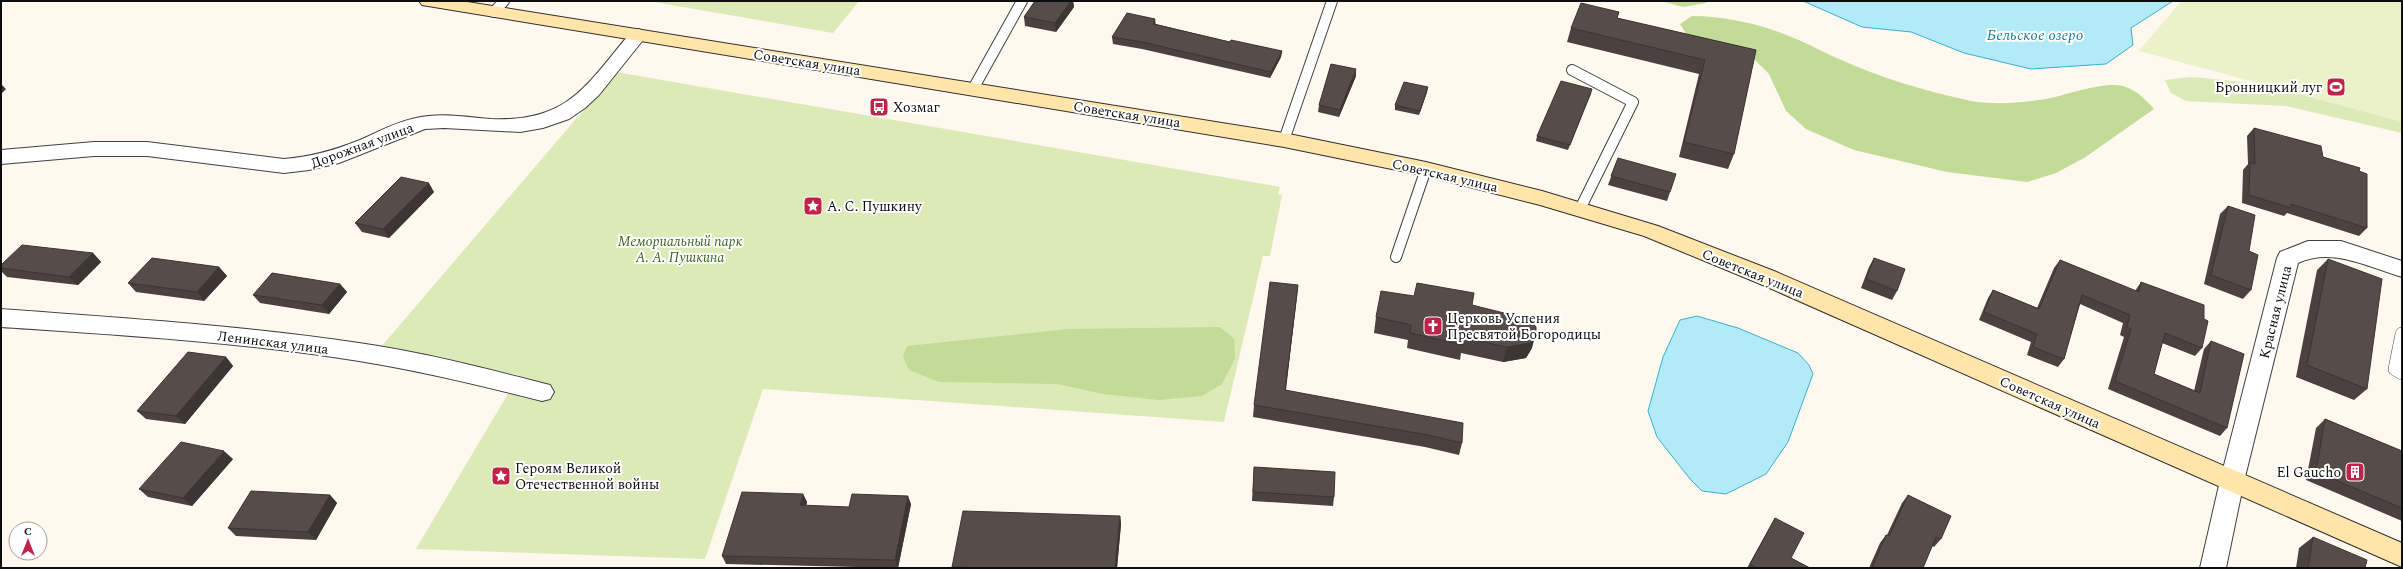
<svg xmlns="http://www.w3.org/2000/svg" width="2403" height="569" font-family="Spectral,serif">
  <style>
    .green { fill: #dbeab7 }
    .forest { fill: #c2db96 }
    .pitch { fill: #ebf1c9 }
    .water { fill: #b2eaf7; stroke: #38b0cf }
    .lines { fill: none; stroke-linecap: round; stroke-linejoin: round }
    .service-far1-casing { stroke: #404040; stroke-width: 12 }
    .service-casing { stroke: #404040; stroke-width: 14 }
    .minor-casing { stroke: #404040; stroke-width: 2 }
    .secondary-casing { stroke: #2f2f2f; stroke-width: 2 }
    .service-far1 { stroke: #fff; stroke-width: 10 }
    .service { stroke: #fff; stroke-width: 13 }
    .minor { fill: #fff; fill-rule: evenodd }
    .secondary { fill: #ffe5a9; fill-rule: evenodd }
    .wall { fill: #4a4140 }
    .shaded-wall { fill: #3c3534 }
    .building { fill: #564c4a; stroke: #3c3534 }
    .labels { text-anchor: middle; stroke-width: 4; stroke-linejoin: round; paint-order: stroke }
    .street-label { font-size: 14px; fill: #0d0d0d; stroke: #fff }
    .poi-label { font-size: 14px; fill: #0d0d0d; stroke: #fff; text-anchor: start }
    .park-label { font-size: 14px; font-style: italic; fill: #3a661d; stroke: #fff }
    .water-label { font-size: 15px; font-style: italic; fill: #157fa1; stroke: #fff }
  </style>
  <rect width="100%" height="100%" fill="#fff8ee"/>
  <path class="green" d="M648,1h211l-26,32z
    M616,72l664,115 -2,7 4,1 -12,61h-7l-39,166 -461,-33 -58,170 -289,-10 103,-174 -138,-28z
    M2189,77c72,4 143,22 213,40v16l-116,-27 -100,-5 -15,-8 -6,-13z"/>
  <path class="forest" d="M1661,1h47l-2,2 -23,4z
    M1692,16c36,0 76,10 109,25 12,5 25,13 38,18 42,19 86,32 132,42 23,4 52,2 75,-2 20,-4 58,-18 77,-13 15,5 21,12 31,23l-70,49 -28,15 -29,9 -80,-10 -93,-22 -48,-21 -20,-18 -17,-37 -22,-22 -60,-17 -7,-11z
    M1220,327l14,12 1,20 -13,25 -20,12 -43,4 -56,-6 -46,-10 -118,-2 -30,-12 -6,-13 4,-11 162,-17z"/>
  <path class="pitch" d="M2181,1h221v121l-263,-71z"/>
  <path class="water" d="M1803,1h370l-42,27 2,17 -27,19 -75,5 -67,-16 -53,-21 -49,-5z
    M1697,316l41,12 60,25 11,12 4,9 -25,68 -22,32 -40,20 -24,-3 -12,-12 -33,-42 -9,-26 15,-54 17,-37z"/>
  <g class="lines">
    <g class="service-far1-casing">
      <path id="service-far1" d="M494,12l10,-11
        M1572,70l61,32 -53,107
        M973,89l49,-88
        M1284,140l48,-139
        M1396,257l30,-88"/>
    </g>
    <g class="service-casing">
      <path id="service" d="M2402,334l-7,35 7,4"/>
    </g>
    <g class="minor-casing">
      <path id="minor" d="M638,29l6,2 3,4 -48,60 -14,13 -16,11 -26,9 -23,4 -76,-4 -19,1 -86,34 -30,7 -25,3 -137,-17h-53l-93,8v-14l93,-8h53l137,17c27,-2 51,-9 76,-19 18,-8 36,-18 56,-22 25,-6 50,-1 75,1 79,3 95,-34 141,-88z
        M2308,241h33l61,20v16c-34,-10 -70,-30 -104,-14l-54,218 -18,87h-26l20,-87 57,-223 3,-6z
        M1,309c119,9 239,16 358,34 62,9 122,24 183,40l8,2 4,7 -4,7 -8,2c-60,-15 -121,-30 -183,-40 -118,-19 -239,-26 -358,-34z"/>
    </g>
    <g class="secondary-casing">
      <path id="secondary" d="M419,1h42l823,132 142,29 116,29 116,35 116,45 628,272v24l-644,-284 -114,-47 -104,-31 -114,-29 -142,-29 -856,-141 -6,-1z"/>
    </g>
    <use href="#service-far1" class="service-far1"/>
    <use href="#service" class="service"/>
    <use href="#minor" class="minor"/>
    <use href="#secondary" class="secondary"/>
  </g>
  <path class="wall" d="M1035,1h38l1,6 -18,25 -31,-6 -1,-9z
    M1619,12l-2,6 139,32 -22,104 -6,15 -49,-12 20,-83 -132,-32 4,-14z
    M1156,24l74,18 52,9 -1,6 -11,21 -128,-29 -29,-5 -1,-7z
    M1356,76l-17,41 -21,-5 1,-7z
    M1592,89l-24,61 -32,-9 1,-5z
    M1427,92l-8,23 -24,-5v-5z
    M2254,128l69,29 36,14 8,57 -8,8 -72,-23 -3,3 -42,-13 1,-33 5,-6 -1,-28z
    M1618,158l52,34 -3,9 -59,-16z
    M434,192l-45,46 -27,-6 -7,-9z
    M2228,206l21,45 2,39 -8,9 -39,-15 16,-70z
    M93,253l8,9 -23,23 -71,-8 -6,-6v-6z
    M1874,258l23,33 -5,9 -31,-12 8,-21z
    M2328,259l39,130 -13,11 -58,-23 21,-107z
    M2060,260l75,31 6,-9 61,66 -7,8 -33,-13 -8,31 40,17 10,-42 7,-8 16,87 -7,8 -112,-47 16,-52 -4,-2 3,-12 -43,-19 -16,55 -6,8 -31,-12 4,-13 -52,-22 9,-22 5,-8 44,18 17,-40z
    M219,267l8,9 -23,25 -68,-9 -8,-9z
    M340,284l7,8 -18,22 -69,-11 -7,-8z
    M1298,285l-12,105 176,53 -3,12 -34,-8 -172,-30 1,-12z
    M1472,305l60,43 -6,10 -23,4 -42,-9 -1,7 -53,-12 1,-8 -34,-7 2,-16z
    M226,357l7,9 -48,58 -39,-5 -9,-8z
    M2325,419l77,32v70l-96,-41 10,-52z
    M233,459l-41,47 -44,-9 -9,-8z
    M1254,467l80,30 -1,9 -81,-5z
    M803,494l4,8 -1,4 43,1 62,-3 -13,64 -172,-4 -4,-8z
    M330,495l7,8 -21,37 -80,-4 -8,-8z
    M1908,495l33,44 -7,8 -2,-1 -9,22h-54l11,-25 6,-8h1l15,-32z
    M1120,516l1,8 -4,44h-165v-1z
    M1775,518l16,40 19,10h-63z
    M2313,537l52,31h-69l3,-20z"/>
  <path class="shaded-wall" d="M1071,1h2l1,6 -18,25 -1,-9z
    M1155,19l1,7 -3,-2z
    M1282,51l-1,6 -11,21 1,-6z
    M1356,69v7l-17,41 1,-7z
    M1,84l5,5 -5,5z
    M1428,87l-1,5 -8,23 1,-4z
    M1592,89l-1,5 -23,56 2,-5z
    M429,183l5,9 -45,46 -6,-9z
    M93,253l8,9 -23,23 -9,-8z
    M219,267l8,9 -23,25 -7,-9z
    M340,284l7,8 -18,22 -7,-9z
    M1298,285l-1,12 -13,105 1,-12z
    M1536,333l-4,15 -6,10 -23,4 4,-15z
    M226,357l7,9 -48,58 -9,-8z
    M224,451l9,8 -41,47 -9,-8z
    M803,494l4,8 -3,12 -4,-9z
    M330,495l7,8 -21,37 -8,-8z
    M908,496l3,8 -13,64 -3,-8z
    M1120,516l1,8 -4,44h-2z"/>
  <path class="building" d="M1035,1h36l-16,22 -31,-6z
    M1581,3l38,9 -2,6 139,32 -22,104 -50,-12 21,-82 -134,-32z
    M1127,13l28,6 -2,5 77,18 1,-2 51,11 -11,21 -129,-30 -30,-5z
    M1331,64l25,5 -16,41 -21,-5z
    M1561,81l31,8 -22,56 -33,-9z
    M1404,82l24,5 -8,24 -25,-6z
    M2254,128l67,18 2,11 37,11 -1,3 8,3v54l-76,-24v4l-42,-13 1,-33 5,2z
    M1618,158l58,16 -6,18 -59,-16z
    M401,177l28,6 -46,46 -28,-6z
    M2228,206l27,9 -6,36 9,4 -7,35 -40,-15z
    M22,245l71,8 -24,24 -68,-9v-3z
    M152,258l67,9 -22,25 -69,-9z
    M1874,258l31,11 -8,22 -31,-12z
    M2328,259l54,20 -15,110 -60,-24z
    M2060,260l79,32 2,-10 63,23v14l4,2 -6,27 -37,-15 -11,41 46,19 11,-52 33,13 -17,74 -112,-47 16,-52 -4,-2 3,-12 -48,-20 -18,64 -31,-12 4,-13 -53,-22 9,-22 46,19z
    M272,273l68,11 -18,21 -69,-10z
    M1270,282l28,3 -13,105 178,33 -1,20 -34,-8 -174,-30z
    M1417,283l57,10 -2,12 52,13 8,4 4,5v6l-5,10 -24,4 -43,-9 -1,7 -53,-12 1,-8 -35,-8 5,-26 33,5z
    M188,352l38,5 -50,59 -39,-5z
    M2325,419l77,32v57l-86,-36z
    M181,442l43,9 -41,47 -44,-9z
    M1254,467l81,5 -1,25 -81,-5z
    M251,491l79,4 -22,37 -80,-4z
    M742,492l61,2 -3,11 49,2 3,-13 56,2 -13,64 -173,-4z
    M1908,495l43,21 -10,23 -5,-2 -13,31h-51l14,-33 3,1z
    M963,511l157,5 -5,52h-128l-35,-1z
    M1775,518l29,15 -13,25 19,10h-53l-7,-4z
    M2313,537l54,23 -2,8h-57z"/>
  <defs>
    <g id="stadium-square" transform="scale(1)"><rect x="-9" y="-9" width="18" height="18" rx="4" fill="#bf2349" stroke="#fff"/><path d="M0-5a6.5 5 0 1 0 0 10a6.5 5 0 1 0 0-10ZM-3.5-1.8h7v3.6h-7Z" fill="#fff"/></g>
    <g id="bus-square" transform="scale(1)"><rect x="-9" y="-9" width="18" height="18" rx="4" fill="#bf2349" stroke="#fff"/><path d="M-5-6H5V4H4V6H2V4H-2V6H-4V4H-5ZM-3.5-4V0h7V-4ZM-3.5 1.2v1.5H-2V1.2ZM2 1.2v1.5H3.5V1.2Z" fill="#fff"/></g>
    <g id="sight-square" transform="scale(1)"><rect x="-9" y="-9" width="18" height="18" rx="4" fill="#bf2349" stroke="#fff"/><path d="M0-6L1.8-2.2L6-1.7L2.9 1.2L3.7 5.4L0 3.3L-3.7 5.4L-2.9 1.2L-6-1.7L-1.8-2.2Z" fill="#fff"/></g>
    <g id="church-square" transform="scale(1)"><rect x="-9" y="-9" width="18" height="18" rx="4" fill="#bf2349" stroke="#fff"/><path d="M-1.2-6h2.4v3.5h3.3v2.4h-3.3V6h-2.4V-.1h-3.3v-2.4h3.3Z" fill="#fff"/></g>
    <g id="building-square" transform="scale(1)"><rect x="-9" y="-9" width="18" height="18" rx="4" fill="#bf2349" stroke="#fff"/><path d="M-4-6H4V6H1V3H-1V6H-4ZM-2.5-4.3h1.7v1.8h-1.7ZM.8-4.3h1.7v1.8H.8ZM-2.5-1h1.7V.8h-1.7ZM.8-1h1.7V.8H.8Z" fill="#fff"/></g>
  </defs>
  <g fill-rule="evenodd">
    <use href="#stadium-square" x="2336" y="87"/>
    <use href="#bus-square" x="879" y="107"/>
    <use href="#sight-square" x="813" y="206"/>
    <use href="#church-square" x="1433" y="326"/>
    <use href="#building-square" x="2355" y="472"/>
    <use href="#sight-square" x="501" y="476"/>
  </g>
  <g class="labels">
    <g class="street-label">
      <text transform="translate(807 62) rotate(9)" y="5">Советская улица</text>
      <text transform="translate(1127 114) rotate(9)" y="5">Советская улица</text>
      <text transform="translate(362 145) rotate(-20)" y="5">Дорожная улица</text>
      <text transform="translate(1445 175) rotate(13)" y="5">Советская улица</text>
      <text transform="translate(1753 273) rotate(22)" y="5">Советская улица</text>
      <text transform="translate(2275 312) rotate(-76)" y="5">Красная улица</text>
      <text transform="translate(273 342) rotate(7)" y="5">Ленинская улица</text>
      <text transform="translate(2050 402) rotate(24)" y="5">Советская улица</text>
    </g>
    <g class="poi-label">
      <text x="2322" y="92" text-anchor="end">Бронницкий луг</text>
      <text x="893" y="112">Хозмаг</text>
      <text x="827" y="211">А. С. Пушкину</text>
      <text x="1447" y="323">Церковь Успения<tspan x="1447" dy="16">Пресвятой Богородицы</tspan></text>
      <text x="515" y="473">Героям Великой<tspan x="515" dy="16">Отечественной войны</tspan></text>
      <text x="2341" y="477" text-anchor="end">El Gaucho</text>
    </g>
    <g class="park-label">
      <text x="680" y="246">Мемориальный парк<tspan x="680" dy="16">А. А. Пушкина</tspan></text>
    </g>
    <g class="water-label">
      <text x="2035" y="40">Бельское озеро</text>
    </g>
  </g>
  <rect width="2403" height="569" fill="none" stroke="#0d0d0d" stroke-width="4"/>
  <g transform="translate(28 541)"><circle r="19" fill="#ffffff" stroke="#9e9e9e"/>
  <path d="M0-3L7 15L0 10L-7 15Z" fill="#bf2349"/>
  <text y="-6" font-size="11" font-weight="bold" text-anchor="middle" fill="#0d0d0d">С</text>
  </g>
</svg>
